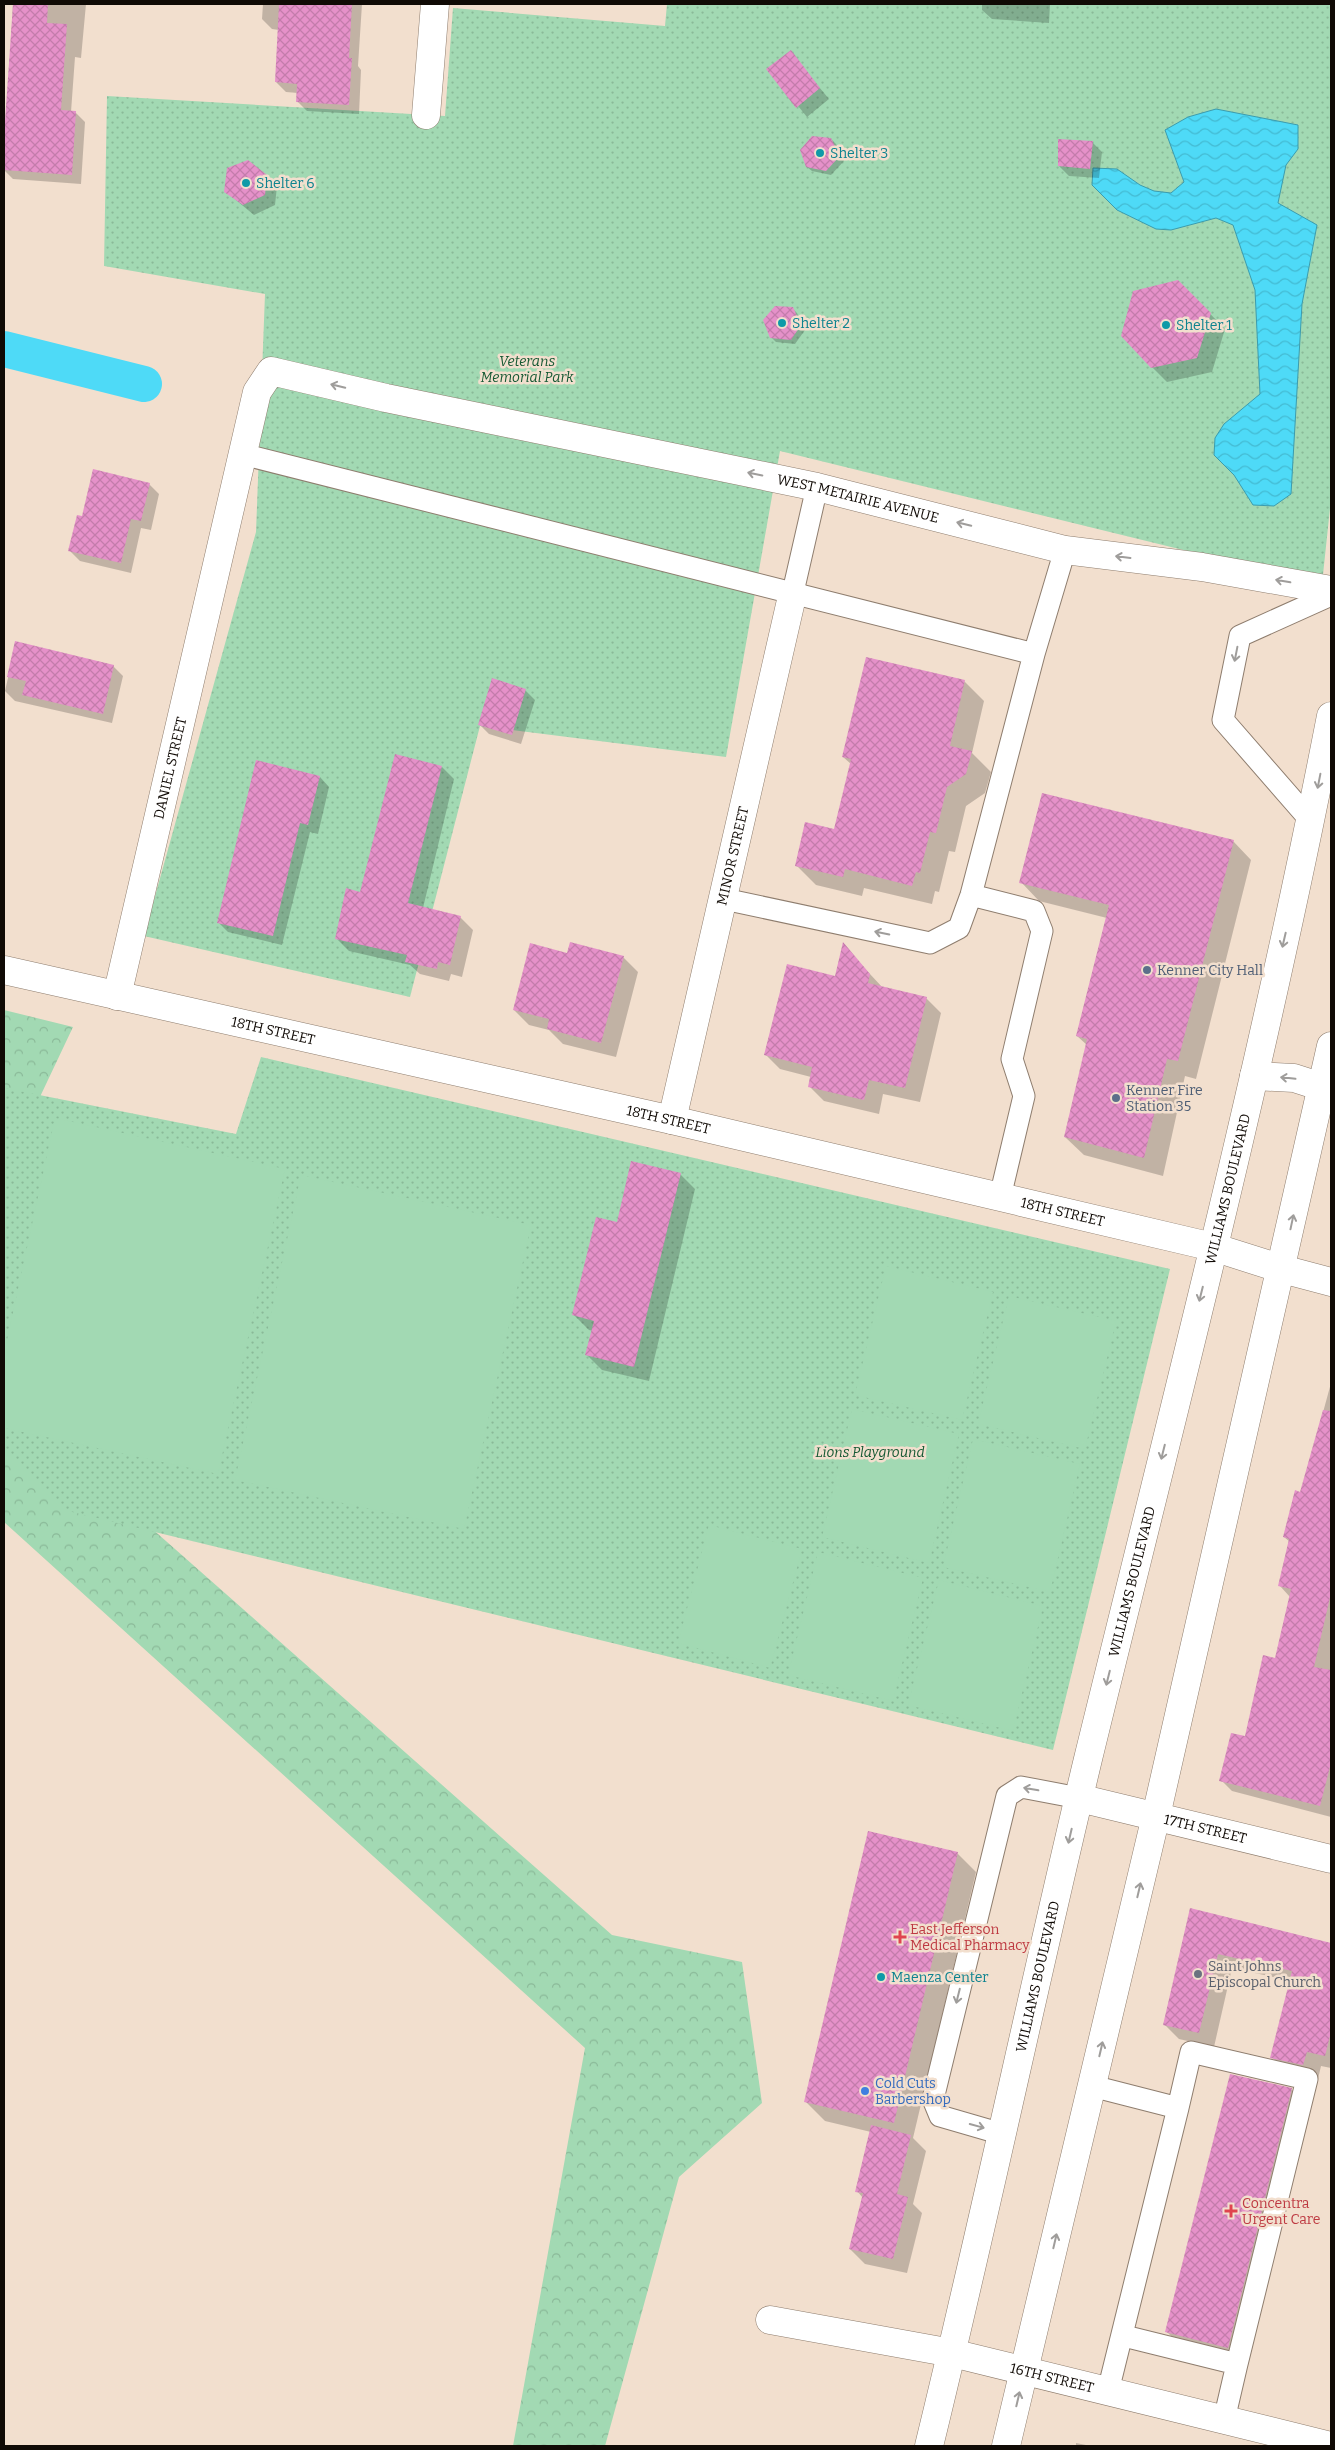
<svg xmlns="http://www.w3.org/2000/svg" width="1335" height="2450" font-family="Bitter,serif">
  <style>
    .forest { fill: url(#forest-crowns) }
    .park { fill: url(#park-dots) }
    .pitch { fill: #a2d9b3 }
    .water { fill: url(#water-waves); stroke: #3b9cae }
    .shadow { fill: #0003 }
    .lines { fill: none; stroke-linecap: round; stroke-linejoin: round }
    .canal { stroke: #4edaf7; stroke-width: 36 }
    .building { fill: url(#building-cross-hatch) }
    .service-casing { stroke: #8e7d6e; stroke-width: 23 }
    .minor-casing { stroke: #8e7d6e; stroke-width: 29 }
    .secondary-casing { stroke: #8e7d6e; stroke-width: 29 }
    .service { stroke: #fff; stroke-width: 21 }
    .minor { stroke: #fff; stroke-width: 28 }
    .secondary { stroke: #fff; stroke-width: 28 }
    .oneway { stroke: #9f9d9b }
    .culture-dot { fill: #0f9aa8; stroke: #f2dfce; stroke-width: 2 }
    .service-dot { fill: #5c6f8a; stroke: #f2dfce; stroke-width: 2 }
    .health-dot { fill: #e0444e; stroke: #f2dfce; stroke-width: 2 }
    .worship-dot { fill: #6b7280; stroke: #f2dfce; stroke-width: 2 }
    .shop-dot { fill: #3f7fe0; stroke: #f2dfce; stroke-width: 2 }
    .labels { text-anchor: middle; stroke-width: 5; stroke-linejoin: round; paint-order: stroke }
    .culture-label { font-size: 14px; fill: #0d838f; stroke: #f2dfce; text-anchor: start }
    .park-label { font-size: 14px; font-style: italic; fill: #155933; stroke: #f2dfce }
    .street-label { font-size: 14px; fill: #100a05; stroke: #f2dfce }
    .service-label { font-size: 14px; fill: #4e5e75; stroke: #f2dfce; text-anchor: start }
    .health-label { font-size: 14px; fill: #be3a42; stroke: #f2dfce; text-anchor: start }
    .worship-label { font-size: 14px; fill: #5b616d; stroke: #f2dfce; text-anchor: start }
    .shop-label { font-size: 14px; fill: #366cbe; stroke: #f2dfce; text-anchor: start }
  </style>
  <defs>
    <pattern id="forest-crowns" width="20" height="18" patternUnits="userSpaceOnUse" patternTransform="scale(1.25)"><rect width="20" height="18" fill="#a2d9b3"/><path d="M2 6a3 3 0 1 1 6 0M12 15a3 3 0 1 1 6 0" fill="none" stroke="#8ab998"/></pattern>
    <pattern id="park-dots" width="8" height="8" patternUnits="userSpaceOnUse" patternTransform="scale(1.25)"><rect width="8" height="8" fill="#a2d9b3"/><path d="M2 2h.1M6 6h.1" fill="none" stroke="#8ab998" stroke-width="1.8" stroke-linecap="round"/></pattern>
    <pattern id="water-waves" width="16" height="10" patternUnits="userSpaceOnUse" patternTransform="scale(1.25)"><rect width="16" height="10" fill="#4edaf7"/><path d="M0 5q4-4 8 0t8 0" fill="none" stroke="#43bad2"/></pattern>
    <pattern id="building-cross-hatch" width="8" height="8" patternUnits="userSpaceOnUse" patternTransform="scale(1.25)"><rect width="8" height="8" fill="#e591c9"/><path d="M0 0l8 8M0 8l8-8" fill="none" stroke="#c37cab"/></pattern>
  </defs>
  <rect width="100%" height="100%" fill="#f2dfce"/>
  <path class="forest" d="M4,1010l69,17 -69,146z
    M4,1398l608,537 130,27 20,141 -83,74 -74,269h-92l72,-398 -581,-526z"/>
  <path class="park" d="M667,4h664v495l-9,85 -542,-133 -54,306 -246,-31 -70,271 -266,-61 112,-404 9,-238 -161,-28 3,-170 338,20 8,-108 212,18z
    M261,1057l909,212 -117,481 -989,-240 -60,-59v-363l232,46z"/>
  <path class="pitch" d="M55,1118l230,51 -67,305 -214,-46v-74z
    M301,1175l230,50 -67,304 -229,-49z
    M886,1266l107,26 -31,128 -107,-25z
    M1009,1296l107,25 -31,128 -107,-25z
    M852,1409l107,25 -30,129 -107,-26z
    M973,1439l107,25 -30,128 -107,-25z
    M709,1525l93,24 -32,119 -92,-25z
    M818,1552l105,26 -30,123 -105,-26z
    M939,1580l104,26 -30,125 -105,-26z"/>
  <path class="water" d="M1216,109l82,16v24l-12,16 -8,38 39,22 -15,79 -11,190 -17,12 -21,-1 -19,-30 -20,-20 1,-17 9,-14 36,-30 -5,-104 -22,-65 -17,-7 -45,12 -15,-1 -39,-19 -25,-25 1,-17 24,1 23,16 14,6 17,2 13,-11 -19,-52 23,-13z"/>
  <path class="shadow" d="M13,4h73l-5,54 -6,-1 -4,55h4l10,10 -4,62 -68,-5 -9,-9z
    M263,4h99l-4,62 3,4 -2,44 -52,-3 -10,-10 1,-8 -12,-1 -10,-10 3,-52 -7,-1 -10,-10z
    M982,4h68l-1,19 -57,-4 -10,-9z
    M790,52l39,47 -22,18 -39,-48z
    M831,139l5,5 8,17 -13,14 -19,-4 -5,-4z
    M1092,142l10,10 -3,26 -30,-2 -10,-10z
    M266,176l11,10 -2,19 -21,10 -29,-24z
    M1178,281l47,48 -13,43 -45,10 -15,-15z
    M792,308l5,5 8,17 -10,14 -19,-2 -5,-5z
    M149,484l10,10 -8,36 -10,-2 -10,45 -51,-12 -10,-10 13,-33z
    M16,643l97,23 10,10 -11,47 -97,-22 -10,-10z
    M964,681l20,20 -12,52 19,19 -6,21 -19,13 -11,46 -6,-1 -10,41 -4,-1 -3,13 -68,-16 -2,8 -46,-11 -20,-20 39,-35 16,-66 -8,-7z
    M525,690l10,10 -14,44 -32,-10 -10,-10z
    M442,767l12,12 -31,129 37,9 13,13 -11,47 -11,-3 -2,7 -29,-7 -10,-9 -61,-14 -13,-13 25,-45z
    M320,777l9,10 -11,47 -8,-2 -28,113 -54,-13 -10,-10z
    M1233,841l18,19 -55,219 -11,-3 -22,100 -79,-21 -19,-18 22,-92 -10,-9 30,-118 -68,-17 -18,-19z
    M843,945l40,43 43,10 15,15 -21,89 -37,-8 -4,20 -55,-13 -15,-15 2,-9 -31,-8 -15,-15 71,-76z
    M568,954l55,3 15,15 -22,85 -53,-13 -14,-14 -20,-5 -15,-15z
    M680,1174l15,15 -46,192 -47,-11 -15,-15 6,-24 -4,-1 -15,-15 44,-91z
    M1331,1383v434l-99,-26 -11,-11 25,-42 30,-79 14,-62 -10,-11 10,-44 -6,-5 17,-44z
    M957,1853l19,19 -63,266 13,13 -13,53 9,9 -15,60 -42,-9 -15,-15 13,-51 -6,-7 14,-59 -46,-11 -20,-20z
    M1191,1909l140,35v124l-10,-2 -3,13 -32,-7 -14,-15 19,-76 -59,-13 -18,79 -35,-8 -15,-15z
    M1291,2089l20,20 -64,257 -61,-15 -19,-19z
    M1076,2443l15,3h-15z"/>
  <g class="lines">
    <path class="canal" d="M4,349l140,35"/>
  </g>
  <path class="building" d="M13,4h35l-1,19 20,1 -6,86 15,1 -4,64 -68,-5v-34z
    M279,4h73l-3,54h3l-3,47 -53,-3 1,-18 -22,-2z
    M791,50l29,38 -24,20 -30,-39z
    M812,136l19,2 9,18 -14,15 -20,-4 -6,-17z
    M1058,139l35,2 -3,28 -32,-3z
    M248,160l19,15 -2,20 -22,10 -19,-13 3,-24z
    M1178,280l33,33 -14,45 -46,10 -30,-32 12,-45z
    M775,306l18,1 8,18 -10,15 -21,-2 -7,-18z
    M93,469l57,14 -9,38 -10,-2 -10,44 -53,-12 9,-36 5,1z
    M15,641l99,24 -11,49 -81,-19 4,-14 -19,-4z
    M866,657l99,23 -15,66 22,5 -6,23 -19,13 -11,46 -6,-1 -10,41 -4,-1 -4,14 -67,-17 -2,8 -48,-11 10,-44 29,7 17,-70 -9,-2z
    M492,678l34,11 -14,46 -34,-10z
    M395,754l47,12 -34,137 53,13 -11,49 -12,-3 -1,7 -32,-7 2,-7 -72,-16 11,-51 14,4z
    M256,760l64,16 -12,49 -8,-2 -27,113 -56,-13z
    M1042,793l192,47 -56,221 -11,-2 -23,99 -80,-21 23,-98 -11,-3 33,-131 -90,-22z
    M570,942l54,14 -23,87 -54,-14 2,-10 -36,-9 17,-67 37,10z
    M843,942l27,32 -2,9 59,14 -22,91 -36,-8 -5,20 -56,-13 4,-20 -48,-12 23,-91 48,12z
    M631,1161l50,12 -47,194 -49,-12 9,-34 -22,-6 24,-98 21,5z
    M1323,1410l8,1v182l-17,74 17,3v93l-11,43 -101,-25 12,-48 14,3 18,-81 12,3 16,-69 -13,-3 11,-47 -6,-2 12,-47 5,2z
    M868,1831l90,21 -64,271 -90,-21z
    M1190,1908l141,35v89l-6,24 -18,-4 -4,13 -33,-7 22,-87 -74,-17 -19,79 -36,-8z
    M1230,2074l62,14 -64,260 -63,-16z
    M871,2125l40,10 -14,59 11,3 -15,62 -44,-10 14,-56 -8,-1z"/>
  <g class="lines">
    <g class="service-casing">
      <path id="service" d="M242,454l792,200
        M793,592l24,-105
        M1311,821l-88,-101 17,-84 91,-41
        M971,895l63,16 8,20 -30,128 12,37 -24,101
        M724,899l206,44 29,-15 12,-33 63,-241 31,-104
        M1092,2086l86,22 -70,283
        M1178,2108l13,-56 116,27 -70,285
        M1002,2134l-62,-18 -7,-17 74,-303 14,-9 58,11
        M1124,2336l113,28 -13,56"/>
    </g>
    <g class="minor-casing">
      <g id="minor">
        <path d="M426,115l9,-111"/>
        <path id="s1" d="M4,970l668,150 541,127 69,22 49,13"/>
        <path id="s2" d="M117,996l140,-604 14,-21 115,27 431,89 248,63 137,17 129,23"/>
        <path id="s3" d="M672,1120l121,-528"/>
        <path id="s4" d="M1079,1798l252,61"/>
        <path id="s5" d="M770,2320l182,33 379,93"/>
      </g>
    </g>
    <g class="secondary-casing">
      <g id="secondary">
        <path d="M1254,1076l40,2 28,9"/>
        <path id="s6" d="M929,2446c56,-228 104,-458 159,-687 85,-347 175,-693 243,-1043"/>
        <path d="M1006,2446l150,-630 175,-770"/>
      </g>
    </g>
    <use href="#service" class="service"/>
    <use href="#minor" class="minor"/>
    <use href="#secondary" class="secondary"/>
  </g>
  <defs><path id="oneway-shaft" d="M-6 0H5M1.5-3L5.5 0L1.5 3" fill="none" stroke-width="1.6" stroke-linecap="round" stroke-linejoin="round" transform="scale(1.25)"/></defs>
  <g class="oneway">
    <use href="#oneway-shaft" transform="translate(338 386) rotate(-166)"/>
    <use href="#oneway-shaft" transform="translate(755 474) rotate(-168)"/>
    <use href="#oneway-shaft" transform="translate(964 524) rotate(-166)"/>
    <use href="#oneway-shaft" transform="translate(1123 557) rotate(-173)"/>
    <use href="#oneway-shaft" transform="translate(1283 581) rotate(-170)"/>
    <use href="#oneway-shaft" transform="translate(1236 654) rotate(101)"/>
    <use href="#oneway-shaft" transform="translate(1319 781) rotate(101)"/>
    <use href="#oneway-shaft" transform="translate(882 933) rotate(-168)"/>
    <use href="#oneway-shaft" transform="translate(1284 940) rotate(103)"/>
    <use href="#oneway-shaft" transform="translate(1288 1078) rotate(-174)"/>
    <use href="#oneway-shaft" transform="translate(1292 1222) rotate(-78)"/>
    <use href="#oneway-shaft" transform="translate(1201 1294) rotate(104)"/>
    <use href="#oneway-shaft" transform="translate(1163 1452) rotate(104)"/>
    <use href="#oneway-shaft" transform="translate(1108 1678) rotate(104)"/>
    <use href="#oneway-shaft" transform="translate(1031 1789) rotate(-170)"/>
    <use href="#oneway-shaft" transform="translate(1070 1836) rotate(103)"/>
    <use href="#oneway-shaft" transform="translate(1139 1890) rotate(-77)"/>
    <use href="#oneway-shaft" transform="translate(958 1996) rotate(104)"/>
    <use href="#oneway-shaft" transform="translate(1101 2049) rotate(-77)"/>
    <use href="#oneway-shaft" transform="translate(977 2126) rotate(15)"/>
    <use href="#oneway-shaft" transform="translate(1055 2241) rotate(-77)"/>
    <use href="#oneway-shaft" transform="translate(1018 2399) rotate(-77)"/>
  </g>
  <g class="culture-dot">
    <circle cx="820" cy="153" r="5"/>
    <circle cx="246" cy="183" r="5"/>
    <circle cx="782" cy="323" r="5"/>
    <circle cx="1166" cy="325" r="5"/>
    <circle cx="881" cy="1977" r="5"/>
  </g>
  <g class="service-dot">
    <circle cx="1147" cy="970" r="5"/>
    <circle cx="1116" cy="1098" r="5"/>
  </g>
  <g class="health-dot">
    <path d="M897.5 1929.5h5v5h5v5h-5v5h-5v-5h-5v-5h5z"/>
    <path d="M1228.5 2203.5h5v5h5v5h-5v5h-5v-5h-5v-5h5z"/>
  </g>
  <circle class="worship-dot" cx="1198" cy="1974" r="5"/>
  <circle class="shop-dot" cx="865" cy="2091" r="5"/>
  <g class="labels">
    <g class="culture-label">
      <text x="830" y="158">Shelter 3</text>
      <text x="256" y="188">Shelter 6</text>
      <text x="792" y="328">Shelter 2</text>
      <text x="1176" y="330">Shelter 1</text>
      <text x="891" y="1982">Maenza Center</text>
    </g>
    <g class="park-label">
      <text x="527" y="366">Veterans<tspan x="527" dy="16">Memorial Park</tspan></text>
      <text x="870" y="1457">Lions Playground</text>
    </g>
    <g class="street-label">
      <text dy="5" stroke="none"><textPath href="#s2" startOffset="1246">WEST METAIRIE AVENUE</textPath></text>
      <text dy="5" stroke="none"><textPath href="#s2" startOffset="234">DANIEL STREET</textPath></text>
      <text dy="5" stroke="none"><textPath href="#s3" startOffset="271">MINOR STREET</textPath></text>
      <text dy="5" stroke="none"><textPath href="#s1" startOffset="276">18TH STREET</textPath></text>
      <text dy="5" stroke="none"><textPath href="#s1" startOffset="681">18TH STREET</textPath></text>
      <text dy="5" stroke="none"><textPath href="#s6" startOffset="1292">WILLIAMS BOULEVARD</textPath></text>
      <text dy="5" stroke="none"><textPath href="#s1" startOffset="1086">18TH STREET</textPath></text>
      <text dy="5" stroke="none"><textPath href="#s6" startOffset="888">WILLIAMS BOULEVARD</textPath></text>
      <text dy="5" stroke="none"><textPath href="#s4" startOffset="130">17TH STREET</textPath></text>
      <text dy="5" stroke="none"><textPath href="#s6" startOffset="482">WILLIAMS BOULEVARD</textPath></text>
      <text dy="5" stroke="none"><textPath href="#s5" startOffset="288">16TH STREET</textPath></text>
    </g>
    <g class="service-label">
      <text x="1157" y="975">Kenner City Hall</text>
      <text x="1126" y="1095">Kenner Fire<tspan x="1126" dy="16">Station 35</tspan></text>
    </g>
    <g class="health-label">
      <text x="910" y="1934">East Jefferson<tspan x="910" dy="16">Medical Pharmacy</tspan></text>
      <text x="1242" y="2208">Concentra<tspan x="1242" dy="16">Urgent Care</tspan></text>
    </g>
    <g class="worship-label">
      <text x="1208" y="1971">Saint Johns<tspan x="1208" dy="16">Episcopal Church</tspan></text>
    </g>
    <g class="shop-label">
      <text x="875" y="2088">Cold Cuts<tspan x="875" dy="16">Barbershop</tspan></text>
    </g>
  </g>
  <rect width="1335" height="2450" fill="none" stroke="#100a05" stroke-width="10"/>
</svg>
